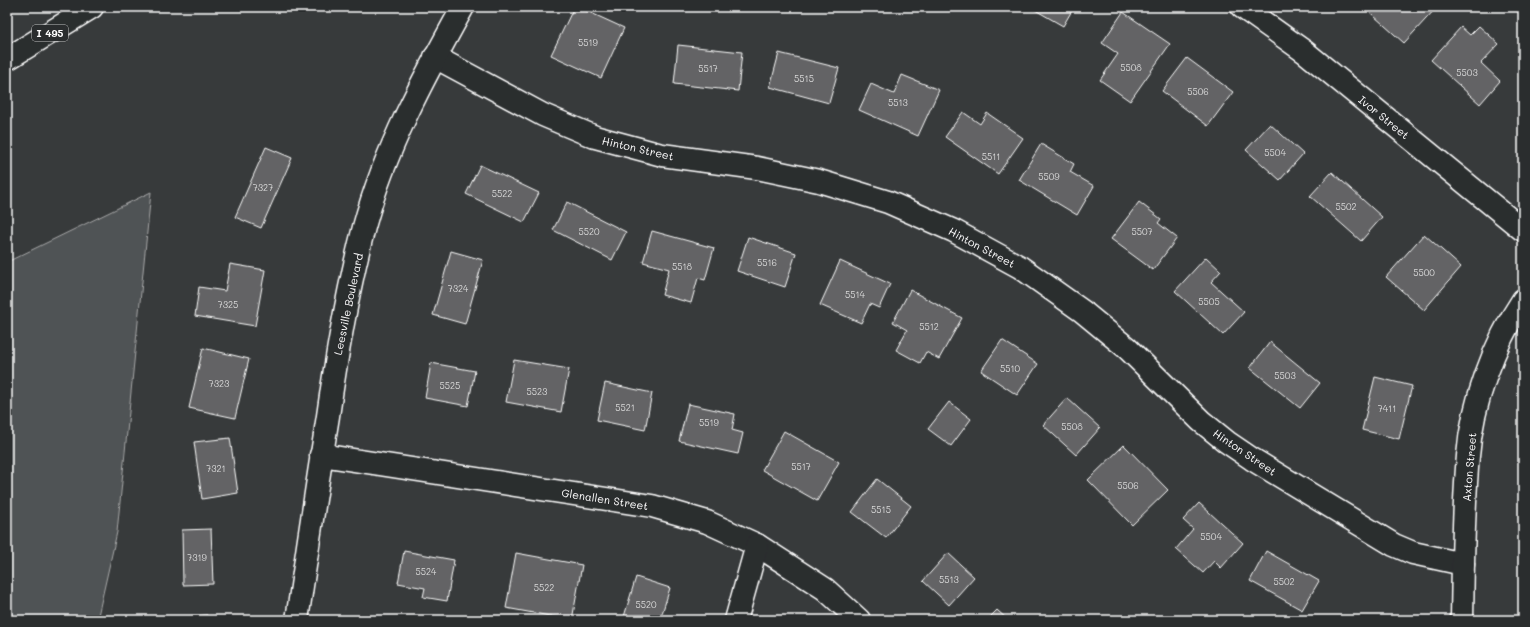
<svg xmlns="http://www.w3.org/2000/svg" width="1530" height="627" font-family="Mali,sans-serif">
<rect width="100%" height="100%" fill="#373a3b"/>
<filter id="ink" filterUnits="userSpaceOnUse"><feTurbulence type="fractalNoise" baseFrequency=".025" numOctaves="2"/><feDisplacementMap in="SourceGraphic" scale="8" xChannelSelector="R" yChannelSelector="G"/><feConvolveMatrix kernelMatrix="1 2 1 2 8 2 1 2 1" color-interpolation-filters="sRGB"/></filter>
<g filter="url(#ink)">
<!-- green -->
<path fill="#505354" stroke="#a8a9aa" d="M151,192L117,532L97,620H7V262Z"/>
<!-- building -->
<g fill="#636465" stroke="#fff">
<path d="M574,7H578L624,28L601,78L551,55Z"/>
<path d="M1030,7H1074L1063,26Z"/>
<path d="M1364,7H1437L1404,43Z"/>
<path d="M1123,12L1170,44L1130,101L1100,80L1118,54L1102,43Z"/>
<path d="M1479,26L1499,44L1481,63L1500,81L1480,104L1431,60L1461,27L1470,35Z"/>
<path d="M678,45L742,52L738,91L674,84Z"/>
<path d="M779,53L839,68L829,103L770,87Z"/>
<path d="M1187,58L1233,92L1208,126L1162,91Z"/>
<path d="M902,75L939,90L918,136L859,110L871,84L894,94Z"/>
<path d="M963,112L980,124L987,113L1023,138L998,174L945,137Z"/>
<path d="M1270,124L1303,154L1280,180L1246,150Z"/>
<path d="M1041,144L1074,164L1070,172L1094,186L1077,215L1019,180Z"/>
<path d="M266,147L292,158L261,228L235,217Z"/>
<path d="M480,165L539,193L524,222L466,194Z"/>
<path d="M1332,172L1382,217L1361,241L1310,196Z"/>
<path d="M567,202L626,232L612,260L553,230Z"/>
<path d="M1139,202L1161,219L1158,223L1177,238L1153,270L1111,239Z"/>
<path d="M652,231L714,248L705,280L698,278L691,303L662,295L669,269L643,262Z"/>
<path d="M1424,234L1461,267L1424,310L1386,277Z"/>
<path d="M748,237L796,253L785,287L737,271Z"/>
<path d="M451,251L483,260L465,324L433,315Z"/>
<path d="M1206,257L1221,271L1211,282L1244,312L1223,335L1175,291Z"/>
<path d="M840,261L890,284L879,308L870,304L861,323L820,305Z"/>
<path d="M230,264L265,270L255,326L195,316L199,287L225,291Z"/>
<path d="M910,290L962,318L939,359L926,352L920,363L896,350L907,330L893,322Z"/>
<path d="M1002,340L1038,364L1017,395L981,371Z"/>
<path d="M1270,342L1320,383L1300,408L1250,368Z"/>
<path d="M203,348L249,359L235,418L189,408Z"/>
<path d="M514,360L569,369L561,412L506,402Z"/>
<path d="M431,363L475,371L468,406L425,398Z"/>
<path d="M1375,377L1412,386L1399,439L1362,430Z"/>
<path d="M605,383L652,393L645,430L597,420Z"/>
<path d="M1067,398L1100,428L1076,455L1043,425Z"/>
<path d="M949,402L971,419L951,446L928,429Z"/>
<path d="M688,404L735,414L732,430L743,433L738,454L679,441Z"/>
<path d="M784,431L839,462L817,501L762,470Z"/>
<path d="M230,438L238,493L202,499L194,442Z"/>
<path d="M1124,445L1168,490L1132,525L1088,480Z"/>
<path d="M877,479L911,506L886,538L852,512Z"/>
<path d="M1199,503L1243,543L1221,568L1214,561L1203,573L1176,549L1193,529L1183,520Z"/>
<path d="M211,529L213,584L183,585L182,530Z"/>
<path d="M404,551L454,560L447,601L423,597L425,588L398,583Z"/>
<path d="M1266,551L1319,581L1302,610L1250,581Z"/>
<path d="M516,553L582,565L572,620L506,608Z"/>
<path d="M948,553L974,577L949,605L923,581Z"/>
<path d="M636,577L670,588L660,620H623Z"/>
<path d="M997,610L1008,620H987Z"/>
<path d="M207,615L208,620H170V618Z"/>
</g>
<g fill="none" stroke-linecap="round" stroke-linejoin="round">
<!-- minor casing -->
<g stroke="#fff" stroke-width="25">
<g id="minor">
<path d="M1242,7L1305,52L1523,230"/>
<path d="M435,57L543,115L595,137L662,155L757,168L819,181L888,202L954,231L1020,267L1082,311L1127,348L1201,421L1227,442L1252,459L1394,545L1413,553L1463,564"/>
<path d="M321,455L652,506L707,522L757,545L825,589L859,620"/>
<path d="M297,620C307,552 317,484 328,416C337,352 348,289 364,227C385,149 424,77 463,7"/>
<path d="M736,620L757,545"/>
<path d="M1462,620C1463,566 1463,510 1468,456C1472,404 1494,343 1523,300"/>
</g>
</g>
<!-- highway casing -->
<g stroke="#fff" stroke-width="25">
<path id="highway" d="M7,59L92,7"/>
</g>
<!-- minor -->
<use href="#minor" stroke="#2a2d2e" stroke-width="22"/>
<!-- highway -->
<use href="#highway" stroke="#2a2d2e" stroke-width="22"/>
</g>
</g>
<g text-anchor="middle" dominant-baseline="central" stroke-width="3" stroke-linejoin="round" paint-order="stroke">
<!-- number labels -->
<g font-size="9" fill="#d8d8d8">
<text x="588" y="42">5519</text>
<text x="1131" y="67">5508</text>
<text x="708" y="68">5517</text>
<text x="1467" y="72">5503</text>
<text x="804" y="78">5515</text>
<text x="1198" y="91">5506</text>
<text x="898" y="102">5513</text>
<text x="1275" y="152">5504</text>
<text x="991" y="156">5511</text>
<text x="1049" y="176">5509</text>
<text x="263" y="187">7327</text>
<text x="502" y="193">5522</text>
<text x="1346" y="206">5502</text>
<text x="589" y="231">5520</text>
<text x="1142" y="231">5507</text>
<text x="767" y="262">5516</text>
<text x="682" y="266">5518</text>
<text x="1424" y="272">5500</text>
<text x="458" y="288">7324</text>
<text x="855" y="294">5514</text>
<text x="1209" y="301">5505</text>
<text x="228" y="304">7325</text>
<text x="929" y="326">5512</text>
<text x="1010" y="368">5510</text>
<text x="1285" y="375">5503</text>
<text x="219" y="383">7323</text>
<text x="450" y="385">5525</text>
<text x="537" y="391">5523</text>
<text x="625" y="407">5521</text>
<text x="1387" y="408">7411</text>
<text x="709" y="422">5519</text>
<text x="1072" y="426">5508</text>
<text x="801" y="466">5517</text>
<text x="216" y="468">7321</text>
<text x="1128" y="485">5506</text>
<text x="881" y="509">5515</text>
<text x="1211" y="536">5504</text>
<text x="197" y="557">7319</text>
<text x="426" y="571">5524</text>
<text x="949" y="579">5513</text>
<text x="1284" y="581">5502</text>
<text x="544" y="587">5522</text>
<text x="646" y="604">5520</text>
</g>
<!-- shield labels -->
<rect fill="#2a2d2e" stroke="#bfc0c0" stroke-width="1" x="32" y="25" width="36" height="16" rx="3"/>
<g font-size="10" font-weight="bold" fill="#fff">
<text x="50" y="33">I 495</text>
</g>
<!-- street labels -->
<g font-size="11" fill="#fff" stroke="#2a2d2e">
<text transform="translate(1384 117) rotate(39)">Ivor Street</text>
<text transform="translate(638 148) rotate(13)">Hinton Street</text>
<text transform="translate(982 247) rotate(28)">Hinton Street</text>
<text transform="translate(348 304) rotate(-78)">Leesville Boulevard</text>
<text transform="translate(1245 452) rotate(34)">Hinton Street</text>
<text transform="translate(1469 467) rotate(-85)">Axton Street</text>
<text transform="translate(605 499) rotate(9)">Glenallen Street</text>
</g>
</g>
<!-- margin -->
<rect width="1530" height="627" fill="none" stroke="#2a2d2e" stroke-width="24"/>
<rect x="12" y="12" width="1506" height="603" fill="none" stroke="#fff" stroke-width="1.5" filter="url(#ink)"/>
</svg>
